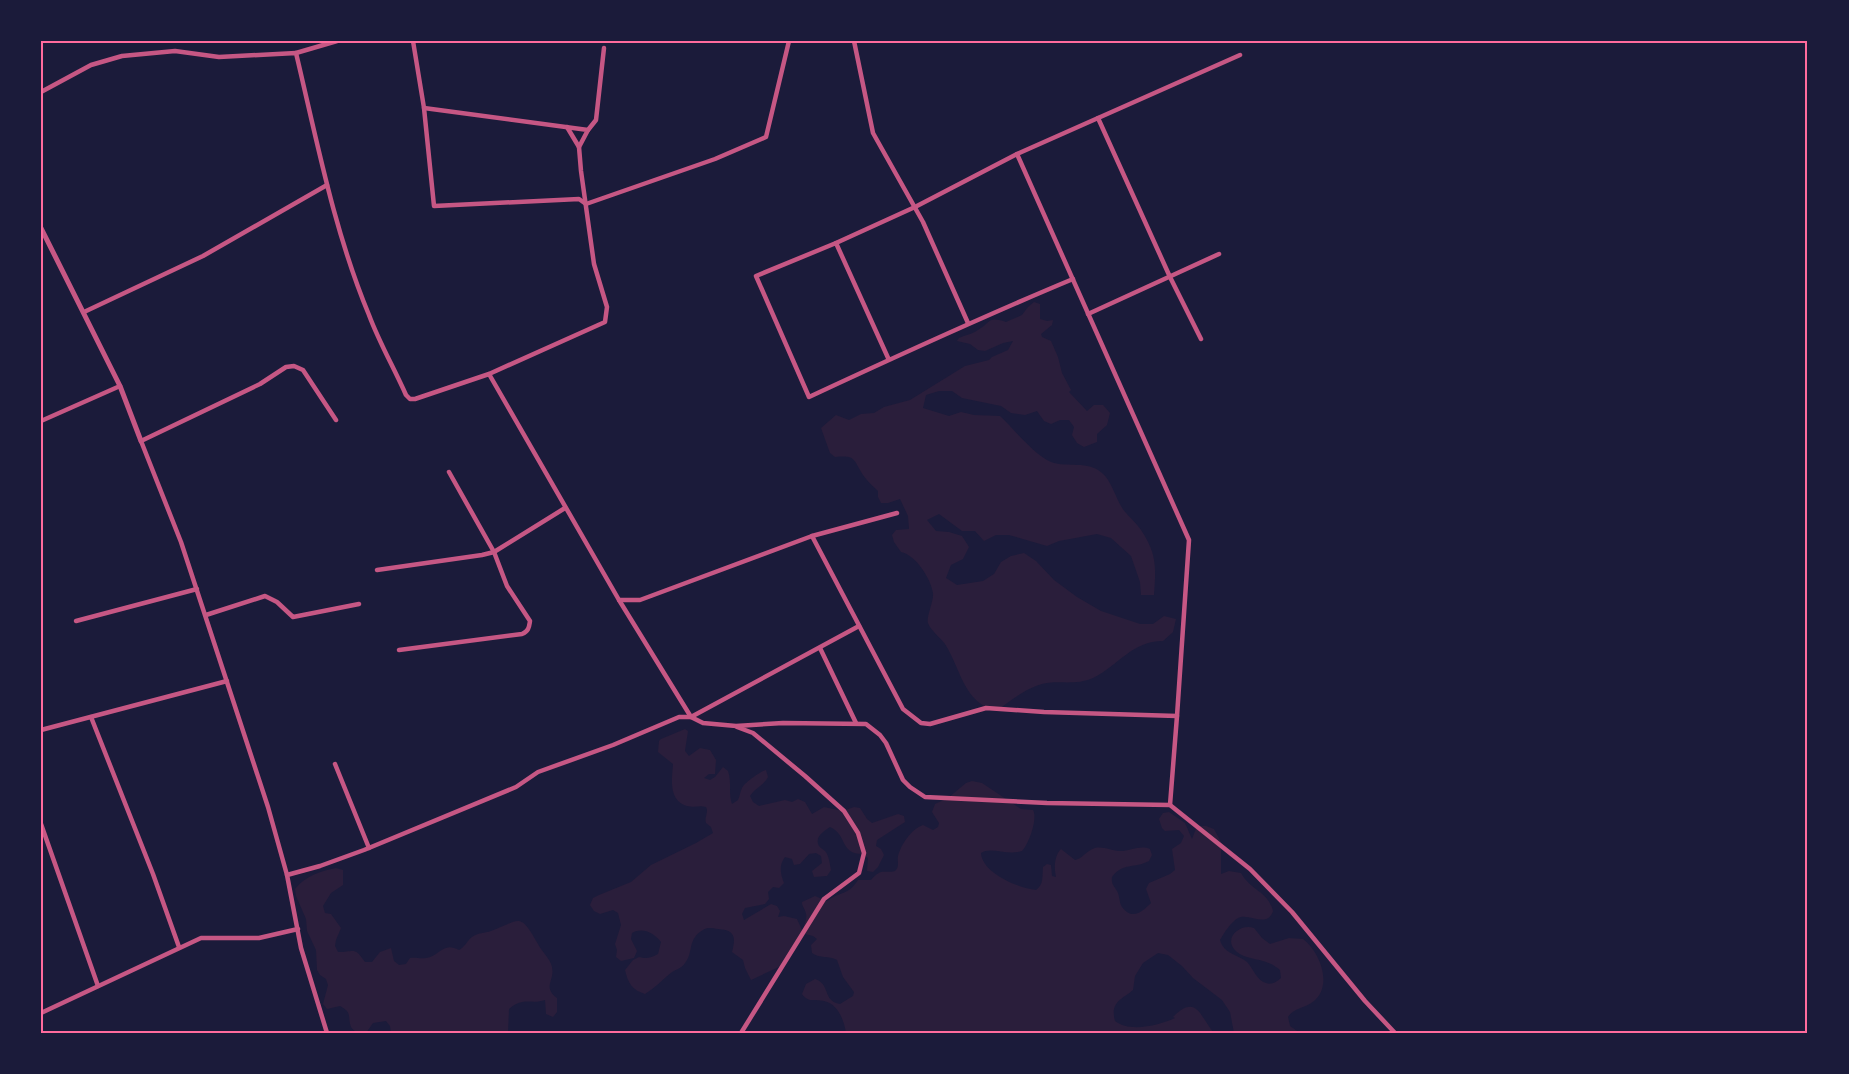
<svg xmlns="http://www.w3.org/2000/svg" width="1849" height="1074" font-family="'Open Sans',sans-serif">
<rect width="100%" height="100%" fill="#1b1b3a"/>
<!-- green -->
<g fill="#2a1e3b">
<path d="M1034,302L1040,304V319L1047,321L1053,320L1052,325L1041,334L1042,337L1051,341L1058,357L1062,373L1071,390L1069,392L1087,411L1094,405H1103L1110,413L1107,425L1097,434V442L1084,447L1077,443L1072,435L1074,427L1069,420H1060L1051,424L1044,421L1037,411L1025,415L1011,413L1001,406L962,398L952,391H939L926,395L923,408L949,416L961,412L974,415L1000,416C1014,429 1033,454 1051,462C1068,468 1088,460 1102,473C1111,480 1115,496 1121,506C1126,515 1135,521 1141,530C1157,554 1156,567 1154,595H1141L1140,582L1131,556L1111,538L1097,534L1059,541L1047,546L1009,535H996L984,541L975,531H962L939,514L927,520L936,531L949,532L962,536L969,547L963,559L951,565L946,578L957,585L983,581L994,574L1001,562L1011,556L1024,553L1036,561L1054,580L1077,597L1101,611L1140,624H1153L1164,616L1176,619L1173,632L1163,641C1132,641 1119,665 1093,678C1078,685 1063,681 1047,683C1028,686 1012,700 996,711C963,702 961,669 945,644C940,637 931,631 928,623C926,617 934,601 933,593C931,579 916,555 901,552L894,542L892,535L896,530L909,529L908,516L900,499L888,503H881L878,497V491C873,486 867,481 863,475C853,459 856,455 835,457L830,453L821,428L836,415L849,420L861,414L874,413L884,407L910,400L965,366L989,360L992,357L1008,350L1013,341L1003,343L985,351L978,350L970,344L957,341L959,338C965,335 973,334 978,330C992,322 987,316 1006,322L1022,315L1028,307Z"/>
<path d="M685,729L688,731L685,751L689,756L700,748L710,750L716,760L715,774H709L704,778L710,780L715,777L723,767L728,771C732,782 728,793 732,804L738,800C740,796 740,792 742,788C744,783 761,771 766,770L768,777C764,785 755,788 750,796L753,802L759,806L785,800L792,802L798,799L805,802L812,814L824,807L843,811L854,807L860,808L867,819L872,823L898,814L904,816L905,822L877,840L876,846L881,849L884,855L878,867L873,872L867,871L868,858L863,854C839,854 848,835 830,827C824,831 814,837 819,846C820,848 823,849 825,851C829,855 830,865 831,870L827,876L814,877L812,871L822,863L821,856L816,853L809,854L800,864L794,865L792,859L785,857C779,865 780,873 784,883L779,888L773,887L768,892L769,899L765,904L745,908L742,914L744,920L771,904L777,906L780,911L778,917L784,916L797,919L802,930L800,937L781,966L751,980L745,968L743,960L732,952C736,937 735,930 718,929C712,928 707,927 703,930C687,939 694,952 685,963C682,968 677,969 672,972C663,979 655,988 645,994C632,990 628,983 625,970L633,960L639,957C646,959 651,958 658,954L661,942C654,933 643,927 632,933L631,939L637,951L634,958L621,961L616,957L617,950L615,944L621,925L618,913L613,910L600,914L594,911L590,905L593,898L599,895L631,882L651,865L696,843L713,833L711,827L706,823C704,817 709,812 706,807C700,805 694,808 687,806C668,800 672,779 673,764L658,752L659,741L661,739Z"/>
<path d="M972,781L982,783L1021,809L1033,810C1038,818 1029,844 1022,851C1007,856 991,846 981,853C982,873 1018,888 1036,890C1044,884 1042,877 1043,867L1047,864L1051,865L1052,876L1056,877C1054,868 1054,856 1061,849L1075,860C1082,859 1086,851 1095,848C1104,846 1114,852 1123,851C1131,850 1141,845 1150,849L1152,855L1149,861C1134,869 1123,862 1112,877C1111,884 1114,886 1117,891C1120,896 1119,903 1122,907C1132,920 1141,913 1151,903L1146,889L1149,883L1170,874L1175,870L1172,849L1181,843L1184,836L1179,830L1165,831L1162,828L1159,819L1163,813L1169,812L1185,823L1192,839L1197,826H1206L1214,829L1221,842V874L1229,871L1241,873C1251,891 1268,891 1273,911C1267,929 1249,912 1238,918C1231,922 1224,933 1220,940C1224,954 1237,954 1247,962C1253,968 1257,981 1266,983C1272,985 1276,982 1281,978L1280,970C1275,966 1270,963 1263,961C1254,958 1241,958 1234,949C1224,936 1242,923 1254,928L1262,938L1270,944L1289,938L1303,939C1320,952 1333,985 1314,1001C1306,1008 1293,1008 1288,1017L1290,1026L1300,1033H1234L1230,1012L1222,1000L1193,978L1182,966L1168,955L1158,953L1143,963L1135,976L1133,990C1121,1000 1110,1002 1115,1021C1130,1033 1160,1025 1175,1018L1173,1017C1197,993 1200,1017 1214,1033H846C844,1020 838,1004 824,1001C815,999 808,1003 802,994L806,984L815,979C831,984 822,1001 840,1004L853,996L854,992L843,977L837,960C829,955 820,959 812,953L811,945L817,939L813,936L805,934C801,925 808,921 806,914C805,908 802,907 802,902L815,896L827,901C840,891 848,896 858,880H871C882,867 883,874 895,871C900,866 897,862 898,856C901,845 911,829 923,825L933,830L938,827L939,823L932,812L935,804L948,798L966,783Z"/>
<path d="M336,868L343,870V885L331,893L323,906L325,913L331,914L341,928L336,940L335,946L338,952C355,952 354,946 365,962H372L380,952L391,948L394,961L399,965L406,964L410,958C416,957 420,959 426,958C440,956 443,941 459,950C465,947 467,941 472,937C477,933 485,933 491,931C520,921 519,910 538,944C542,952 550,958 552,967C555,981 542,987 557,998V1012L553,1017L546,1014L545,1000C531,1005 524,996 509,1009L508,1033H391L390,1026L386,1021L373,1023L366,1033H357C355,1031 352,1029 351,1027C347,1016 353,1013 340,1006L327,1009L323,1004L328,985L326,979L320,975L317,970L316,950L307,931L306,919L296,896L295,889C305,876 321,871 336,868Z"/>
</g>
<g fill="none" stroke-linecap="round" stroke-linejoin="round">
<!-- minor -->
<g stroke="#c65784" stroke-width="4.5">
<path d="M413,41L424,108L588,130L579,147L581,171L594,264L607,307L605,322L489,374"/>
<path d="M854,41L873,133L923,222L968,323"/>
<path d="M296,53L337,41"/>
<path d="M41,92L91,65L122,56L175,51L219,57L296,53C317,141 334,231 369,315C379,342 394,368 406,395L410,399H415L489,374L619,600L691,717L703,723L736,726L783,723L866,724L880,735L886,743L903,780L910,787L925,797L1047,803L1170,805L1250,869L1292,912L1365,1001L1395,1033"/>
<path d="M424,108L434,206L579,199L586,204L715,159L766,137L789,41"/>
<path d="M1098,118L1170,277L1201,339"/>
<path d="M567,127L579,147"/>
<path d="M588,130L596,120L604,48"/>
<path d="M836,243L915,207L1017,154L1240,55"/>
<path d="M84,312L203,256L327,185"/>
<path d="M1088,314L1219,254"/>
<path d="M889,360L836,243L756,276L809,397C897,356 984,316 1073,279"/>
<path d="M41,421L120,386"/>
<path d="M812,536L903,709L921,723L930,724L986,708L1044,712L1177,716L1189,540L1017,154"/>
<path d="M377,570L482,555L494,552L565,508"/>
<path d="M619,600H640L812,536L897,513"/>
<path d="M206,615L265,596L277,602L293,617L359,604"/>
<path d="M76,621L197,589"/>
<path d="M820,648L856,723"/>
<path d="M399,650L522,634C529,631 529,627 530,621L507,586L494,552L449,472"/>
<path d="M91,717L153,874L179,947"/>
<path d="M737,727L753,733L805,776L844,811L858,833L864,853L859,873L824,899L741,1033"/>
<path d="M41,730L227,681"/>
<path d="M335,764L369,848"/>
<path d="M1170,805L1177,716"/>
<path d="M41,824L98,986"/>
<path d="M287,875L320,866L364,850L516,787L538,772L613,745L679,717H691L859,626"/>
<path d="M41,1013L201,938H259L298,929"/>
<path d="M327,1033L301,948L287,875L268,807L181,542L141,441L260,384L286,367L294,366L303,370L336,420"/>
</g>
<!-- tertiary -->
<path stroke="#c65784" stroke-width="5" d="M41,228L120,386L141,441"/>
</g>
<!-- border -->
<rect width="1849" height="1074" fill="none" stroke="#1b1b3a" stroke-width="85"/>
<rect x="42" y="42" width="1764" height="990" fill="none" stroke="#ff6b9d" stroke-width="2"/>
</svg>
